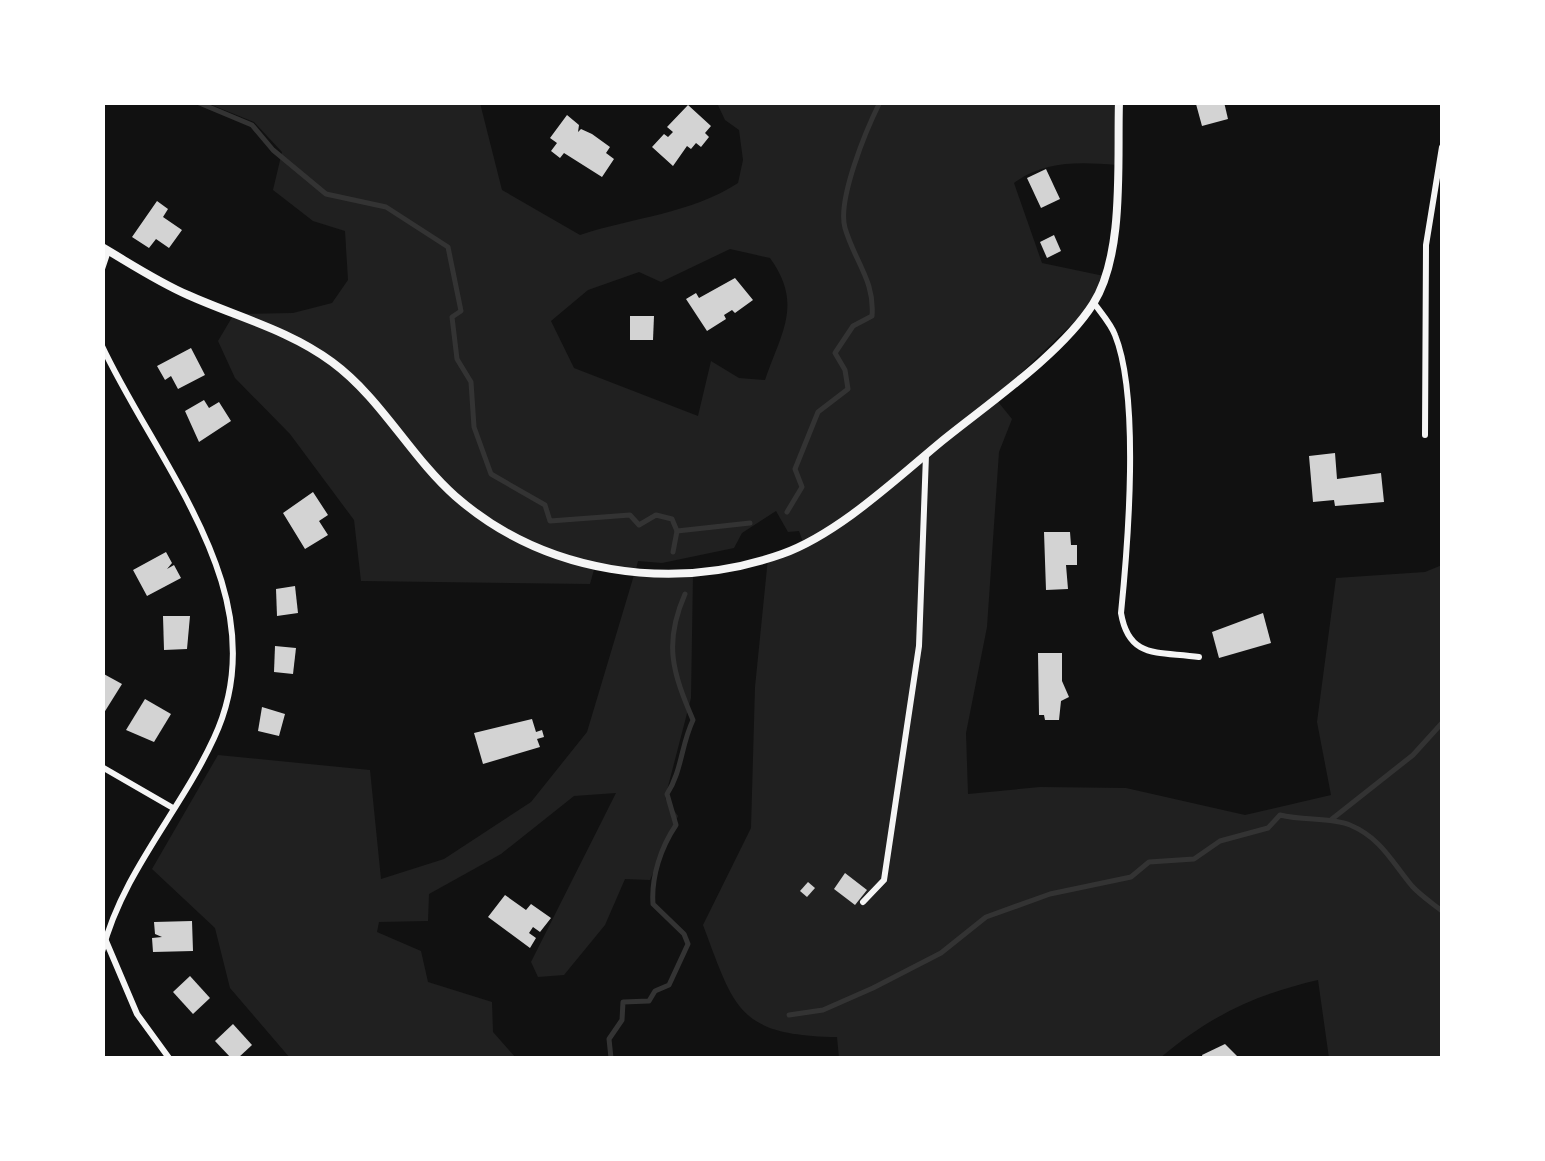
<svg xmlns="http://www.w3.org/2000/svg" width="1545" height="1161" font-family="'PT Sans',sans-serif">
<rect width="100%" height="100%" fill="#111"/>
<!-- green -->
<path fill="#202020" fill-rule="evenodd" d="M207,103H480L502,190L580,235C634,217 690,214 738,183L743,160L739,130L725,120L717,103H1119L1117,165C1080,162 1045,160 1014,183L1042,263L1104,276L1094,303L995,398L1012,419L999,452L987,627L966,733L968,794L1040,787L1126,788L1245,815L1331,795L1317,722L1336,578L1425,572L1442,565V1058H1329L1318,980C1254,995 1210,1016 1160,1058H839L837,1037C738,1035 735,1010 703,925L751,828L755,687L768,558L803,542L799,531L788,532L776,511L742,533L734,548L662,563L638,561L635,573L693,574L691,698L665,798L678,816L650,880L625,879L605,925L564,975L538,977L531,962L616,793L574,796L501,854L429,894L428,921L379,922L377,932L421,951L428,982L492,1002L493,1032L516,1058H290L230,988L215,928L152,869L218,755L370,770L381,879L444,859L531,802L587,732L634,575L595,566L590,584L361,581L354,520L290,434L235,378L218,341L234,314L293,313L332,303L348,280L345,231L313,221L273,190L282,152L254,122ZM730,249L770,258C803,304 782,331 765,380L739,378L711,361L698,416L574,368L551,321L588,290L639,272L661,282Z"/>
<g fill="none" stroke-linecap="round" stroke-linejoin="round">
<!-- stream -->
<g stroke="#333" stroke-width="5">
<path d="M197,102L252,125L273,150L326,194L386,207L448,247L461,311L452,317L457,359L471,382L474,427L491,474L545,505L550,521L630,515L639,525L656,515L672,519L677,531L673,552"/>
<path d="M787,512L802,487L795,469L818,412L848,389L845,370L835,353L853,326L872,316C875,281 855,262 845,228C837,200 866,130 880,102"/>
<path d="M677,531L750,523"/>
<path d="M1332,819L1413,755L1442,723"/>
<path d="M789,1015L823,1010L873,988L941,953L986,917L1050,894L1131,877L1149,862L1194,859L1220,841L1268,828L1280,815C1304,821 1330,817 1350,825C1381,838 1392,862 1412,886C1420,895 1432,903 1442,911"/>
<path d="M611,1058L609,1039L622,1020L623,1002L649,1001L655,991L669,985L688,944L684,934L653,904C651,877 661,847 676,825L667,794C682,771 681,745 693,720C673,673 663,644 685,594"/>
</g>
</g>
<!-- building -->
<g fill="#d3d3d3">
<path d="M1200,102H1224L1228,119L1202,126L1196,104Z"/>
<path d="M688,105L711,126L705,133L709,137L701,147L696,143L691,149L687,146L673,166L652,147L664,134L668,137L673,132L667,127Z"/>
<path d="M567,115L579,125L578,132L581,129L592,134L610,147L606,153L614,159L602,177L564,153L560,158L551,151L557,143L550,138Z"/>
<path d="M1046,169L1060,199L1041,208L1027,178Z"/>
<path d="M157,201L168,209L163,217L182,230L169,248L156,239L149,248L132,237Z"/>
<path d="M1054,235L1061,251L1047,258L1040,242Z"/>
<path d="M735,278L753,300L735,313L732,310L724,315L726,319L707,331L686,299L696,293L699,298Z"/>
<path d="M630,316H654L653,340H630Z"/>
<path d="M191,348L205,375L178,389L171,376L165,380L157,366Z"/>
<path d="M204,400L209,408L219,402L231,421L199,442L185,411Z"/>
<path d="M1335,453L1337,479L1381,473L1384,502L1335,506L1334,500L1313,502L1309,456Z"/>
<path d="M313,492L328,515L319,521L328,535L305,549L283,513Z"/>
<path d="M1044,532H1070L1071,545H1077V565H1066L1068,589L1046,590Z"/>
<path d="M166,552L172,563L167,569L174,565L181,578L147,596L133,570Z"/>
<path d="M295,586L298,613L277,616L276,589Z"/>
<path d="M1263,613L1271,643L1219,658L1212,632Z"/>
<path d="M163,616H190L187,649L164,650Z"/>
<path d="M275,646L296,648L293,674L274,672Z"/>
<path d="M1038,653H1062V681L1069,697L1061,701L1059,720H1045L1044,715H1039Z"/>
<path d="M102,673L122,684L102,716Z"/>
<path d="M145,699L171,714L154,742L126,730Z"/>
<path d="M262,707L285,714L279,736L258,731Z"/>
<path d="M532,719L536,732L542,730L544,737L537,739L540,747L483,764L474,733Z"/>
<path d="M845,873L867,890L855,905L834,889Z"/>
<path d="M808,882L815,888L807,897L800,891Z"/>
<path d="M505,895L526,910L531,904L551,918L540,932L533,927L529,933L536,938L530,948L488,917Z"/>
<path d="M192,921L193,951L153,952L152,938L162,937L155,934L154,922Z"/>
<path d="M190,976L210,998L193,1014L173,992Z"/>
<path d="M233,1024L252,1045L238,1058H231L215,1041Z"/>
<path d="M1225,1044L1239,1058H1203L1202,1055Z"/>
</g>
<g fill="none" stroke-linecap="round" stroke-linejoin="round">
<!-- minor -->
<g stroke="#f5f5f5" stroke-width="6">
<path d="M102,269L108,251"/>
<path d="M1094,303C1101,313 1111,324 1115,335C1140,397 1128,544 1121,613C1129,660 1159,651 1199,657"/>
<path d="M102,346C158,466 280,598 214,738C180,812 123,871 102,952"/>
<path d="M1425,435L1426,245L1442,147"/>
<path d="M102,767L173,808"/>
<path d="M863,902L884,880L919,646L926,455"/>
<path d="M106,941L137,1014L169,1058"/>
</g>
<!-- tertiary -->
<path stroke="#f5f5f5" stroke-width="8" d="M102,247C131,264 158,282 188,295C237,317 289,330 332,362C381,398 410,456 455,496C544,574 672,593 782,554C838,534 896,479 942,441C989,403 1061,354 1093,304C1125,254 1117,160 1119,102"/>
</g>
<!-- border -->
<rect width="1545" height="1161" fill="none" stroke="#ffffff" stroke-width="210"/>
</svg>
